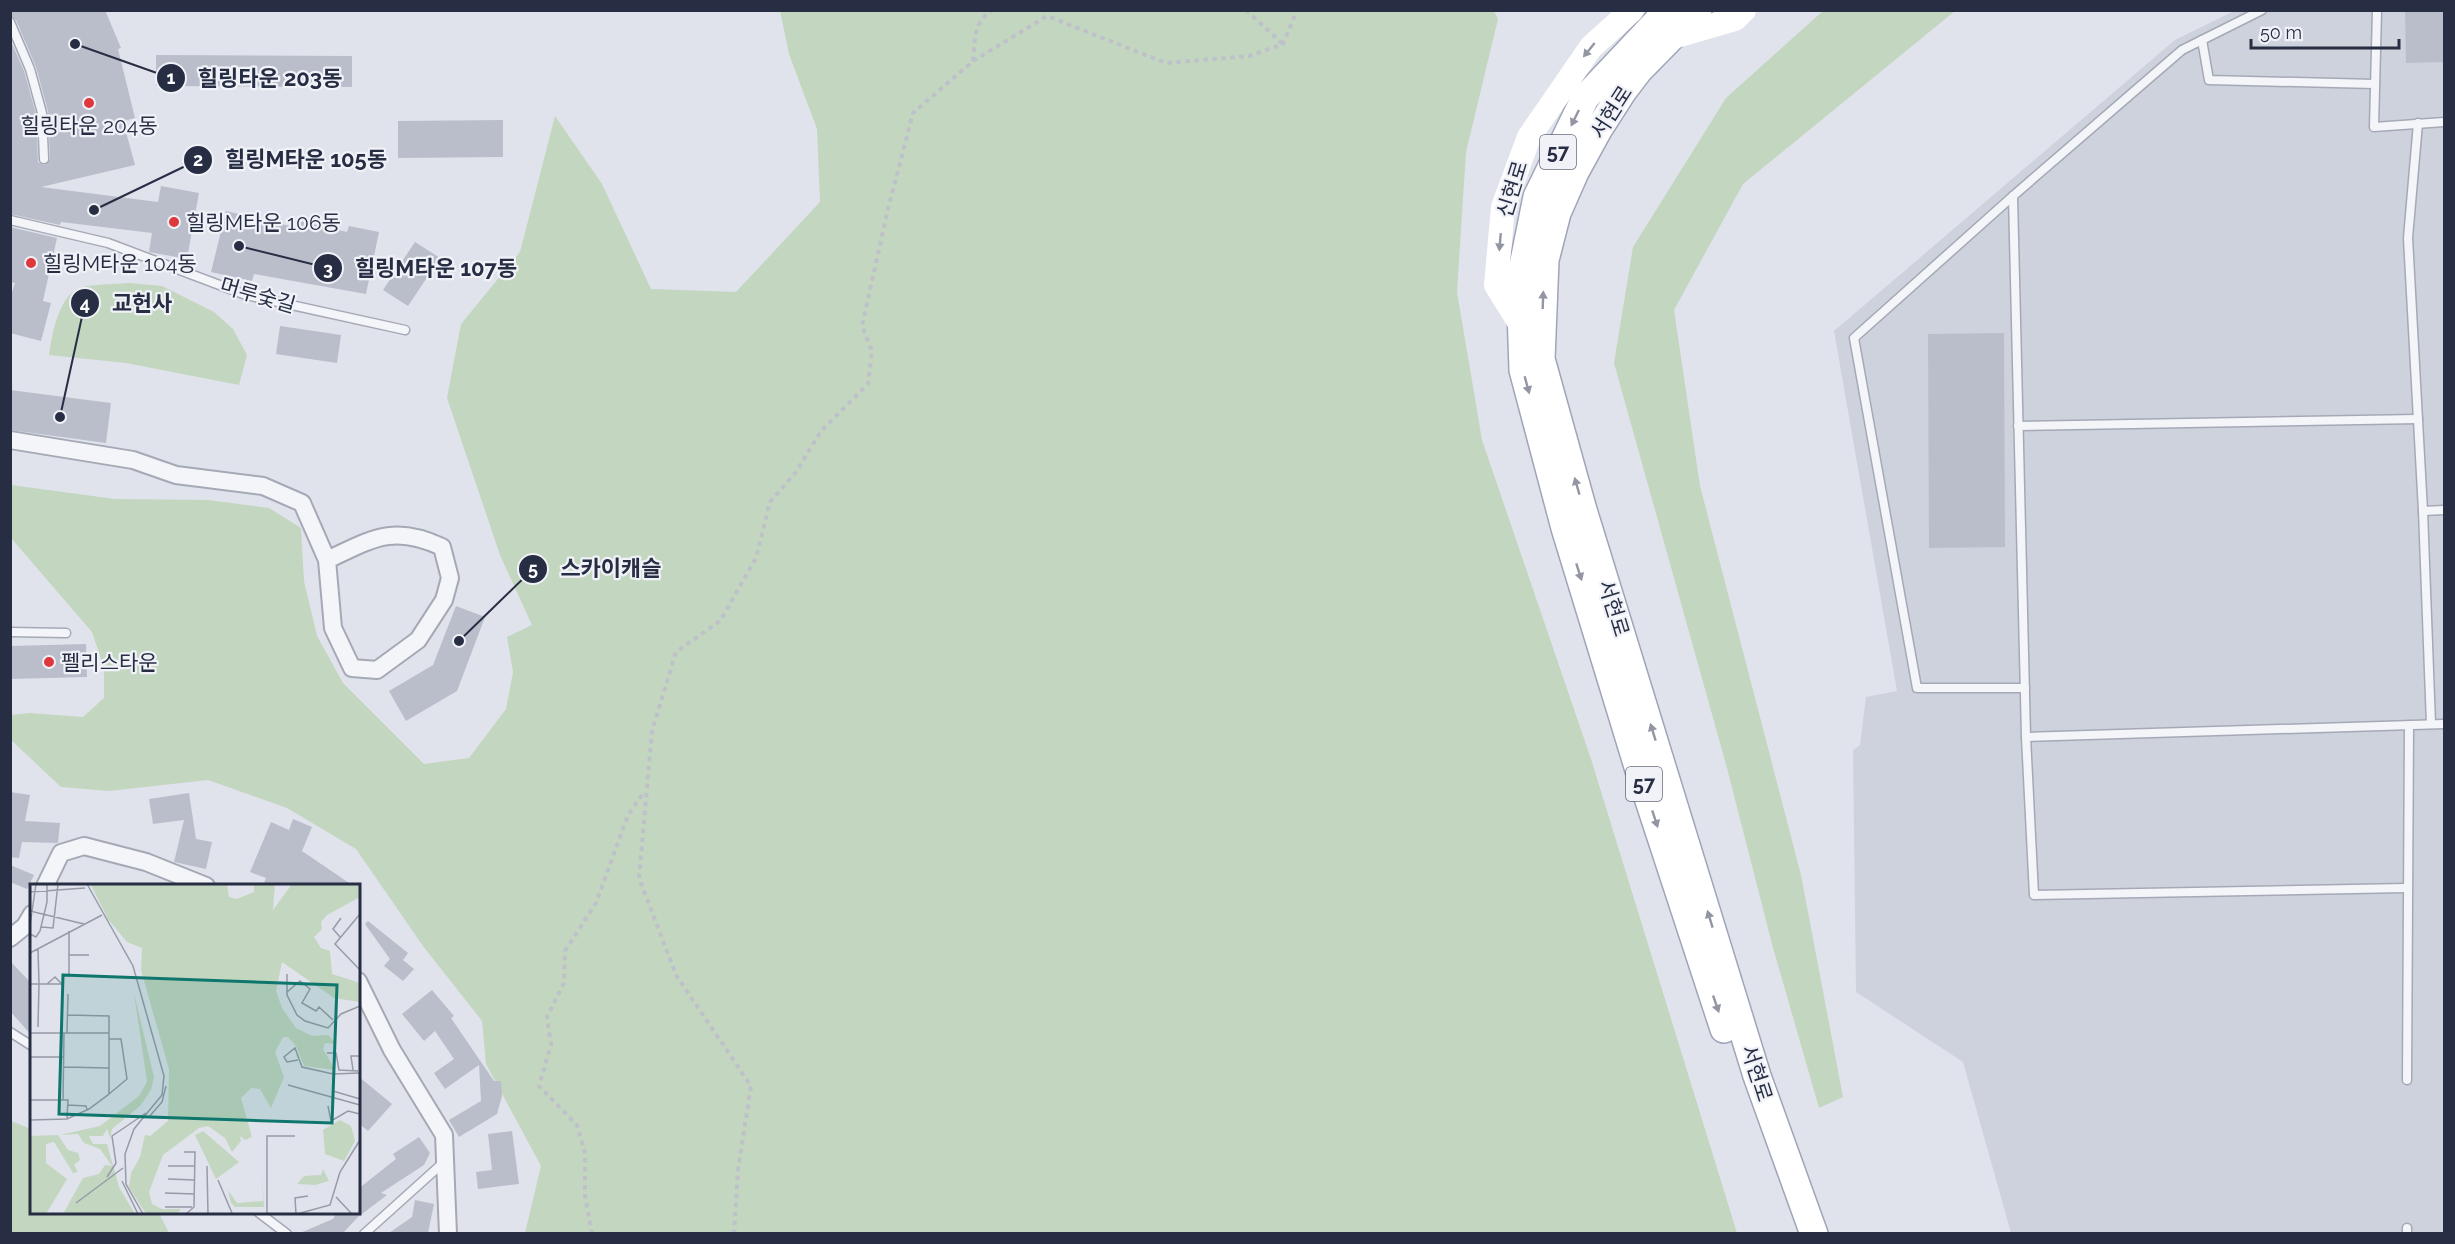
<svg xmlns="http://www.w3.org/2000/svg" width="2455" height="1244" font-family="Raleway,'Noto Sans KR',sans-serif">
<rect width="100%" height="100%" fill="#e0e3eb"/>
<!-- built -->
<path fill="#ced2dd" d="M2234,11H2444V1233H2011L1963,1062L1856,992L1853,750L1860,745L1866,697L1897,691L1834,331L2175,40Z"/>
<!-- green -->
<g fill="#c3d6c0">
<path d="M1824,10L1955,11L1743,184L1674,310L1700,486L1801,875L1843,1097L1819,1108L1772,944L1727,768L1614,363L1633,247L1726,98Z"/>
<path d="M780,11H1494L1498,19L1466,152L1457,292L1482,440L1591,759L1737,1233H525L541,1166L486,1064L482,1021L423,946L356,849L287,808L208,780L109,791L61,787L11,740L10,715L30,713L83,717L104,698V668L92,632L11,538V485L115,499L208,500L269,508L301,528L304,581L317,636L343,683L424,764L469,758L506,709L513,672L507,637L532,625L500,555L447,398L461,324L520,252L555,116L602,184L651,289L736,292L820,202L817,129L789,54Z"/>
<path d="M130,283L162,286L214,312L233,329L247,355L239,385L126,363L49,355C52,335 59,292 83,287C98,284 115,284 130,283Z"/>
<path d="M11,1121L31,1129L32,1212L159,1213L169,1233H11Z"/>
</g>
<!-- building -->
<g fill="#babecb">
<path d="M10,10H105L121,48L118,49L135,118L123,121L135,165L41,187L158,202L161,186L199,193L187,259L149,252L152,233L61,222L60,225L10,214V39L24,71L36,114L38,162L45,165L50,159L48,111L36,67L16,20L10,16Z"/>
<path d="M2405,10H2445V62L2406,63Z"/>
<path d="M156,55L352,56V87L156,86Z"/>
<path d="M503,120V157L398,158V121Z"/>
<path d="M226,211L294,227L295,220L347,232L349,226L379,232L366,294L254,274L252,281L211,272Z"/>
<path d="M10,227L57,238L43,301L51,303L41,341L10,333V298L15,283L10,282Z"/>
<path d="M415,242L440,258L408,306L383,290Z"/>
<path d="M280,326L341,335L337,363L276,354Z"/>
<path d="M2004,333L2005,547L1929,548L1928,334Z"/>
<path d="M10,390L111,403L106,443L10,430Z"/>
<path d="M456,606L485,617L457,691L406,721L389,691L433,665Z"/>
<path d="M86,644L87,677L10,679V646Z"/>
<path d="M10,792L30,795L25,821L60,823L58,843L22,842L19,858L10,857Z"/>
<path d="M189,793L196,839L212,842L206,869L174,862L184,820L153,824L149,799Z"/>
<path d="M293,819L312,827L302,851L352,885H263L266,878L250,872L271,822L289,830Z"/>
<path d="M10,865L34,875L27,889L10,882Z"/>
<path d="M368,921L408,953L403,960L414,969L403,981L384,966L390,959L365,924Z"/>
<path d="M10,961L32,984V1036L10,1011Z"/>
<path d="M432,990L454,1016L451,1018L494,1081H501L502,1096L497,1114L459,1137L449,1120L481,1101L479,1065L445,1089L434,1073L454,1059L435,1031L424,1041L402,1014Z"/>
<path d="M358,1076L392,1104L368,1131L358,1123Z"/>
<path d="M512,1131L519,1184L478,1189L476,1172L492,1170L488,1134Z"/>
<path d="M419,1137L430,1153L424,1165L381,1193L387,1195L358,1217L343,1233H300L333,1219L337,1212H358V1189L396,1159L393,1154Z"/>
<path d="M415,1200L434,1204L428,1233H389L412,1217Z"/>
</g>
<g fill="none" stroke-linecap="round" stroke-linejoin="round">
<!-- lane casing -->
<g stroke="#a5a9b6" stroke-width="11">
<g id="lane">
<path d="M2262,10L2182,50L2013,196L2026,737L2444,724"/>
<path d="M2377,10L2374,127L2444,122"/>
<path d="M10,22L30,69L42,113L44,159"/>
<path d="M2202,40L2209,80L2375,84"/>
<path d="M2418,123L2408,238L2423,511L2431,724"/>
<path d="M2013,196L1854,338L1917,688H2025"/>
<path d="M10,220L108,243L246,295L405,330"/>
<path d="M2018,426L2418,419"/>
<path d="M2423,511L2444,510"/>
<path d="M10,632L66,633"/>
<path d="M2026,737L2034,895L2406,888"/>
<path d="M10,1032L32,1046"/>
<path d="M2407,1080L2409,725"/>
<path d="M258,1212L287,1234"/>
<path d="M2407,1228V1234"/>
<path d="M364,1234L444,1162"/>
</g>
</g>
<!-- street casing -->
<g stroke="#a5a9b6" stroke-width="20">
<g id="street">
<path d="M10,440L133,460L176,475L263,486L302,503L327,560L333,628L352,668L377,670L418,640L444,600L450,578L442,547C393,524 372,539 327,560"/>
<path d="M45,886L61,853L84,846L146,862L206,886"/>
<path d="M10,938L25,926L32,914"/>
<path d="M358,981L392,1050L444,1135L448,1234"/>
</g>
</g>
<!-- primary casing -->
<g stroke="#9ea5b8" stroke-width="30">
<g id="primary">
<path d="M1668,10L1585,98L1537,197L1520,281L1523,370L1565,528L1639,770L1724,1029"/>
<path d="M1698,10L1639,70L1623,91L1598,130L1575,172L1557,213L1545,260L1541,359L1583,510L1757,1076L1814,1234"/>
</g>
</g>
<!-- path -->
<g stroke="#bec1c9" stroke-width="4" stroke-dasharray="4.5 4.5" stroke-linecap="butt">
<path d="M1246,10L1283,44"/>
<path d="M973,61C975,41 973,21 993,10"/>
<path d="M592,1234L585,1195V1153L577,1125L539,1086L551,1045L547,1017L564,983L565,951L596,903L628,815L644,792"/>
<path d="M734,1234L738,1170L751,1086L676,975L639,878L652,731L676,652L720,621L756,558L770,502L796,472L821,431L868,384L872,351L862,326L888,209L913,113L973,61L1047,16L1166,63L1249,56L1283,44L1297,10"/>
</g>
<!-- lane -->
<use href="#lane" stroke="#f3f5f8" stroke-width="8"/>
<!-- street -->
<use href="#street" stroke="#f3f5f8" stroke-width="16"/>
<!-- secondary -->
<g stroke="#fff" stroke-width="24">
<path d="M1673,37L1735,19L1744,10"/>
<path d="M1522,327L1496,285L1503,207L1529,137L1591,47L1632,10"/>
</g>
<!-- primary -->
<use href="#primary" stroke="#fff" stroke-width="27"/>
</g>
<!-- one-way arrows -->
<defs><path id="oneway-solid" d="M-6-.8H1V-3.2L6.5 0L1 3.2V.8H-6Z" transform="scale(1.5)"/></defs>
<g fill="#9396a2">
<use href="#oneway-solid" transform="translate(1589 50) rotate(129)"/>
<use href="#oneway-solid" transform="translate(1575 118) rotate(116)"/>
<use href="#oneway-solid" transform="translate(1500 242) rotate(95)"/>
<use href="#oneway-solid" transform="translate(1543 300) rotate(-88)"/>
<use href="#oneway-solid" transform="translate(1527 385) rotate(75)"/>
<use href="#oneway-solid" transform="translate(1577 486) rotate(-106)"/>
<use href="#oneway-solid" transform="translate(1579 572) rotate(72)"/>
<use href="#oneway-solid" transform="translate(1653 732) rotate(-107)"/>
<use href="#oneway-solid" transform="translate(1655 819) rotate(72)"/>
<use href="#oneway-solid" transform="translate(1710 919) rotate(-107)"/>
<use href="#oneway-solid" transform="translate(1716 1004) rotate(71)"/>
</g>
<!-- markers -->
<g fill="#de373c" stroke="#f0f2f8" stroke-width="2">
<circle cx="89" cy="103" r="6"/>
<circle cx="174" cy="222" r="6"/>
<circle cx="31" cy="263" r="6"/>
<circle cx="49" cy="662" r="6"/>
</g>
<g text-anchor="middle" dominant-baseline="central" stroke-width="4.5" stroke-linejoin="round" paint-order="stroke">
<!-- shield labels -->
<g fill="#f0f2f8" stroke="#63697a" stroke-width="1.5">
<rect x="1540" y="135" width="36" height="34" rx="4.5"/>
<rect x="1626" y="767" width="36" height="34" rx="4.5"/>
</g>
<g font-size="20" font-weight="bold" fill="#272e44">
<text x="1558" y="152">57</text>
<text x="1644" y="784">57</text>
</g>
<!-- street labels -->
<g font-size="21" fill="#272e44" stroke="#f0f2f8">
<text transform="translate(1611 112) rotate(-57)">서현로</text>
<text transform="translate(1512 189) rotate(-73)">신현로</text>
<text transform="translate(258 295) rotate(16)">머루숯길</text>
<text transform="translate(1614 608) rotate(73)">서현로</text>
<text transform="translate(1757 1073) rotate(72)">서현로</text>
</g>
<!-- poi labels -->
<g font-size="21" fill="#272e44" stroke="#f0f2f8" text-anchor="start">
<text x="89" y="125" text-anchor="middle">힐링타운 204동</text>
<text x="186" y="222">힐링M타운 106동</text>
<text x="43" y="263">힐링M타운 104동</text>
<text x="61" y="662">펠리스타운</text>
</g>
</g>
<!-- overview -->
<g transform="translate(30 884)">
<rect width="330" height="330" fill="#e0e3eb"/>
<path d="M190,0H197L199,13L207,15L224,8V0H245L243,26L262,0H330V13L297,31L291,38L292,45L284,53L291,64L300,67L302,90L330,99V118L304,114L252,78L246,107L252,124L266,144L282,152L298,151L304,157L305,160L295,159L293,165L305,186L274,182L266,162L258,153H253L245,168L254,193L241,224L230,205L221,204L211,214L222,253L215,256L210,252L211,257L202,268L195,254L178,242L169,244L133,271L119,308L122,320L132,325H151L147,330H116L99,303L101,289L110,273L115,251L120,252L138,237L139,185L111,86L112,64L97,58L78,35L61,1ZM104,109L124,193L121,206L110,222L82,245L80,254L77,245L73,252H59L63,260H77L89,303L105,330H33L53,294L69,290L75,281L82,282L70,265L54,259L48,250L30,251L70,242L109,212L117,198ZM310,236L321,242L325,257L314,277L295,270L293,246ZM173,247L209,278L186,295L165,251ZM28,251L38,266L48,269L50,276L44,281L48,288L43,289L24,258L16,260V279L37,295L16,330H0V252ZM293,285L299,297L285,301L267,300L274,292L291,291ZM232,291L234,323H205L201,319L198,306L207,319L233,317Z" fill="#c3d6c0"/>
<path fill="none" stroke="#969ba8" stroke-width="1.5" d="M57,0L103,82L134,192L132,211L104,245L95,270L96,300L113,330M0,8L55,4M0,27L54,40M330,30L305,60L330,86M0,41L6,0M11,43L23,44L28,0M0,50L6,53L10,47L17,18V0M310,53L303,45L311,34M8,65L9,100H34M0,69L72,31M39,71H59M257,90V111L267,131L275,137L298,144L311,130L330,122M39,93V47M0,100H9L8,143M17,100L25,93L32,100M257,108L270,97L280,105L272,119L286,127L289,123L303,136M37,131L79,132V149M0,149H79V210L59,225L37,235L0,236M37,149L38,110M297,169H306L309,186L328,187M0,173H34M268,176L257,178L254,173L265,164L272,183L303,190L330,189M34,183L79,184M323,186L321,172H330M258,201L330,221M303,207L330,215M79,210L97,195L91,155H79M0,216H38L37,235M33,216L34,149M38,221L56,222L57,226M298,222L301,237L318,227L330,230M119,233L132,218L136,202M154,268H165L164,323L156,330M138,282H165M177,282L178,330M77,293L86,279L82,252L116,229M138,295L165,296M188,296L202,329M92,297L108,330M135,309L165,310M306,313L322,330M46,319L93,284M135,323H162M198,330H235M237,330V252H265M266,330L265,314L278,312M267,330L300,321L310,288L330,256"/>
<path fill="#0f766e" fill-opacity="0.15" stroke="#0f766e" stroke-width="3" d="M33,91L307,101L302,239L29,230Z"/>
<rect width="330" height="330" fill="none" stroke="#272e44" stroke-width="3"/>
</g>
<!-- callouts -->
<path fill="none" stroke="#272e44" stroke-width="2" d="M75 44L171 78M94 210L198 160M239 246L328 268M60 417L85 303M459 641L533 569"/>
<g fill="#272e44" stroke="#f0f2f8" stroke-width="2">
<circle cx="75" cy="44" r="6"/>
<circle cx="94" cy="210" r="6"/>
<circle cx="239" cy="246" r="6"/>
<circle cx="60" cy="417" r="6"/>
<circle cx="459" cy="641" r="6"/>
<circle cx="171" cy="78" r="15"/>
<circle cx="198" cy="160" r="15"/>
<circle cx="328" cy="268" r="15"/>
<circle cx="85" cy="303" r="15"/>
<circle cx="533" cy="569" r="15"/>
</g>
<g font-size="18" text-anchor="middle" font-weight="bold" fill="#fff">
<text x="171" y="84">1</text>
<text x="198" y="166">2</text>
<text x="328" y="275">3</text>
<text x="85" y="310">4</text>
<text x="533" y="575">5</text>
</g>
<g font-size="22" text-anchor="middle" font-weight="bold" fill="#272e44" stroke="#f0f2f8" stroke-width="4.5" stroke-linejoin="round" paint-order="stroke">
<text x="270" y="86">힐링타운 203동</text>
<text x="306" y="167">힐링M타운 105동</text>
<text x="436" y="276">힐링M타운 107동</text>
<text x="142" y="311">교헌사</text>
<text x="611" y="576">스카이캐슬</text>
</g>
<!-- border -->
<rect width="2455" height="1244" fill="none" stroke="#272e44" stroke-width="24"/>
<!-- scale -->
<path d="M2251 39v9h148v-9" fill="none" stroke="#272e44" stroke-width="3"/>
<text x="2260" y="39" font-size="18" fill="#272e44" stroke="#f0f2f8" stroke-width="4.5" paint-order="stroke">50 m</text>
</svg>
